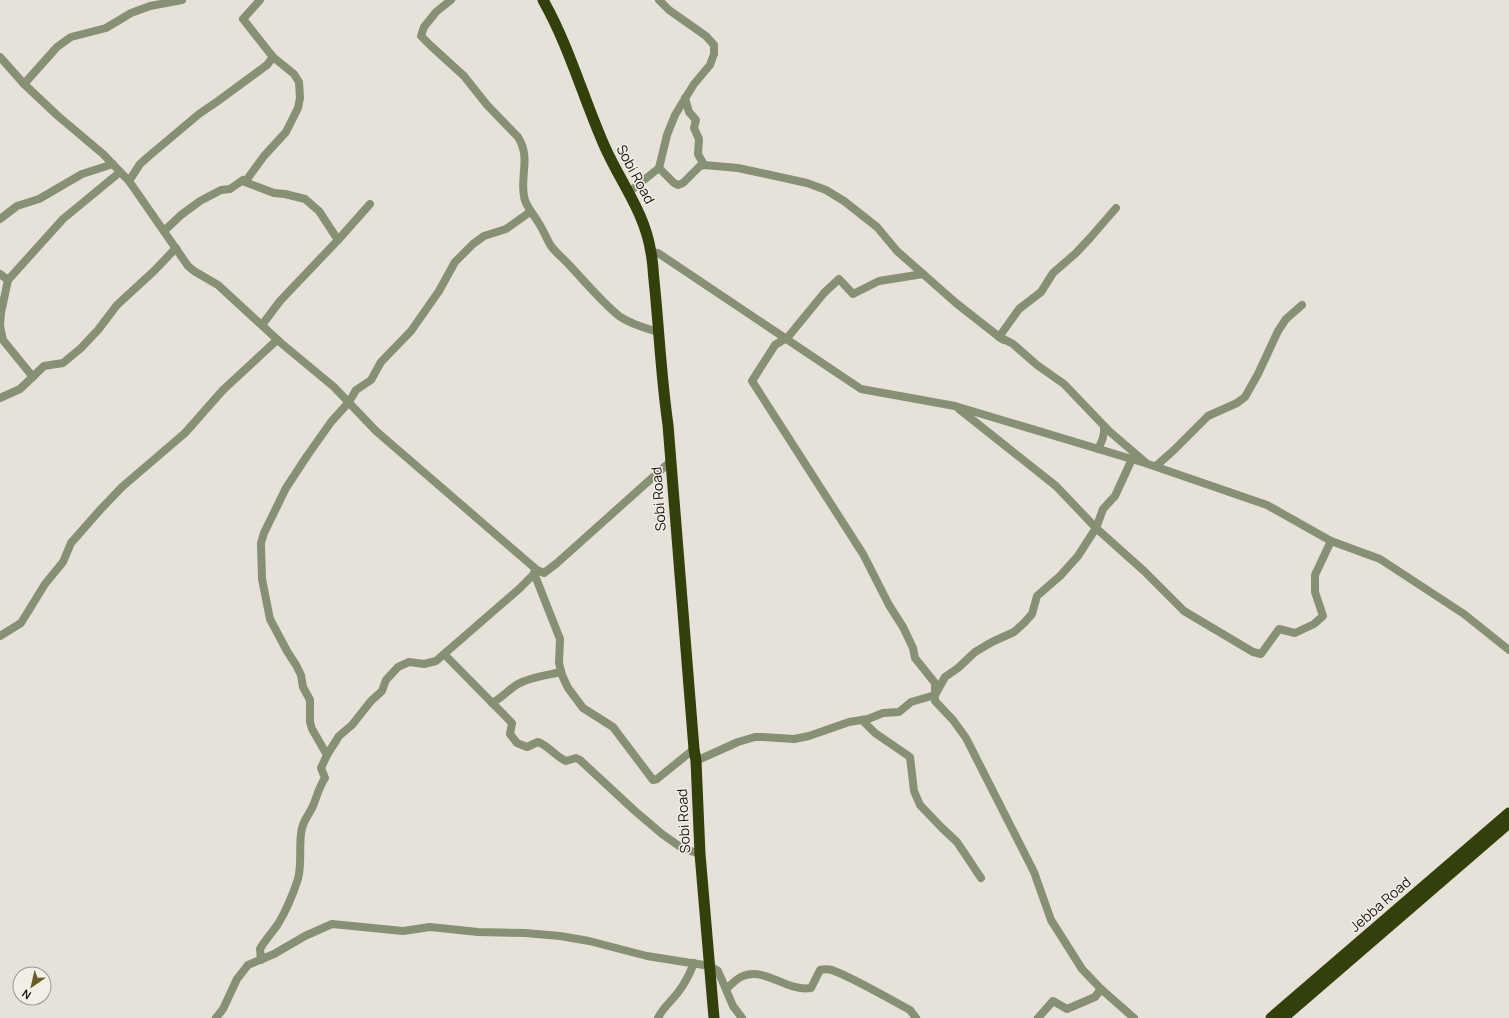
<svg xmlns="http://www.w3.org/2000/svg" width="1509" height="1018" font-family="Manrope,sans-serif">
<rect width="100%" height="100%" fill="#e6e2d9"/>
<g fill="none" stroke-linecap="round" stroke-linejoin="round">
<!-- minor -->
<g stroke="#879074" stroke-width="8">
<path d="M451,0L436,12L424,27L421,36L431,46L464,76L487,105L518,137C531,158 520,175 524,196C525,206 533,213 538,222C543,229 546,238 551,246C557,254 566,261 572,268C587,284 602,302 619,316C630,324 645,328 658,332"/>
<path d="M0,57L24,84L58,116L103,154L129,181L188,266L194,271L218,285L281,343L334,387L376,431L537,570L544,573L557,563L671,461"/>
<path d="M24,84L57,47L71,37L106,28L131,13L150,6L182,0"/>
<path d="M685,98L689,112L696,120L694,128L699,139L698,154L704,165"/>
<path d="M659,168L667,135L675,115L694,84L710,65L714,54V45L706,36L669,10L659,0"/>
<path d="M129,181L140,164L149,156L199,114L218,101L267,65L273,57L243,19L260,0"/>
<path d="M245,182L274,193L285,194L305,199L319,211L338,240"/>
<path d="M629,192L659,168L674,183L678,185L683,183L700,166L704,165L738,168L807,183L826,190L844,201L877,227L897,251L956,303L998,336L1013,344L1037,365L1064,384L1109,431L1145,462"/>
<path d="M0,219L17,206L39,199L82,174L113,164"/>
<path d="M164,231L181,215L200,201L221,190L230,189L243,180L245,182L264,156L286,132L298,108L300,98L299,82L294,74L273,57"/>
<path d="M651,252L658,253L861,389L955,406L1145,463L1267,505L1331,541L1380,559L1464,614L1509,650"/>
<path d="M0,274L8,280"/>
<path d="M923,274L879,281L853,294L839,279L824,293L788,337L775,345L752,381L863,554L889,605L903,627L913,648L915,658L935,683V701L953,720L966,738L1034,872L1051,920L1082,969L1101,989L1134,1018"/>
<path d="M262,325L280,301L338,240L370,204"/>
<path d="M1004,340L999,337L1019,309L1041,292L1053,273L1076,253L1090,238L1116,208"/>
<path d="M33,377L3,340L0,326L1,313L8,280L63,219L120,172"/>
<path d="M0,398L20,389L44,366L63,363L81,348L98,330L117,305L154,271L176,248"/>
<path d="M959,409L1056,486L1096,528L1144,571L1184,611L1253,652L1261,654L1279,629L1295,633L1314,624L1323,616L1315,592V575L1331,541"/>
<path d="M1098,449C1102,441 1105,435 1104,426"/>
<path d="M1156,466L1174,450L1208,416L1237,403L1245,397L1258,374L1278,331L1286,319L1302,305"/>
<path d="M534,573L560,639L559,663L562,675L568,688L583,708L613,727L653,780L657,779L694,749"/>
<path d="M0,636L21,623L45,584L63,562L71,543L100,510L122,487L185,433L223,390L277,340"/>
<path d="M444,654L512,723L510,734L517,743L527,747L538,742C549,746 555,756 566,761L576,758L580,760L635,811L662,834L682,848L700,854"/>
<path d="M492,703C502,698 509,689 518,684C530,677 548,675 561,672"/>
<path d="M862,720L875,733L910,757L914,791L920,805L942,828L957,842L981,878"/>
<path d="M327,755L339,736L352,725L371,701L382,691L386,680L398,667L409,662L424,664L436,661L519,589L537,571"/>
<path d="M696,761L738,742L755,737H763L794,739L809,736L849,722L868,719L883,713L899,712L911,702L935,695L945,677L958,668L975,652L992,642L1014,632L1024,623L1032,614L1037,596L1060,576L1078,556L1096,528L1103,509L1115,496L1132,459"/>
<path d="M261,960L260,949C265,940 272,933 278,924C286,911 293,894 298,879C302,864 299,849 301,834C302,821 308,817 313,806C317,796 319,787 325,778L321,768L327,755L312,729L310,722V700L303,687L301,675L296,665L287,651L270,619L262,579L261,543L264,533L286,488L307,456L331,422L349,402L356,390L371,380L381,362L411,331L439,291L455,262L473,244L484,236L506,229L530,212"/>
<path d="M726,989C731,985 737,978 743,976C766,967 787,992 811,988L820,970C824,969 828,969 832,970C858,980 885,997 910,1010L916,1018"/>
<path d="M216,1018L223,1009L237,979L248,965L274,954L305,936L332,924L403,931L430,927L478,932L525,933L560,936L589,941L647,956L710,966L718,971L733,1006L742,1018"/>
<path d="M658,1018C663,1007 672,1001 679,991C686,982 690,973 694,963"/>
<path d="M1038,1018L1053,1001L1067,1009L1095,997L1101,989"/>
</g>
<!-- trunk -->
<g stroke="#34400c" stroke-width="11">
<path d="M543,0C569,46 583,97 604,145C620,182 645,212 651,253C653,262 653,271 654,280C659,328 661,377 668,425L694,749L696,761L700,854L714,1018"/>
<path d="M1271,1018L1509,813"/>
<path d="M1283,1018L1509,823"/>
</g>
</g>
<g text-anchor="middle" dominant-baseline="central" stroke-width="3" stroke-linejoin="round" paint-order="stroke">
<!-- street labels -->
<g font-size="14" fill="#171613" stroke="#f3efe6">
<text transform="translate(636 174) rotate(62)">Sobi Road</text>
<text transform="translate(658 499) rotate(-94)">Sobi Road</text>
<text transform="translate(683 821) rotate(-93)">Sobi Road</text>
<text transform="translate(1380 904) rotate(-41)">Jebba Road</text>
</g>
</g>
<!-- north arrow -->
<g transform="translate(32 986) rotate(214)"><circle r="19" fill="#f3efe6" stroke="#9b9892"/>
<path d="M0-3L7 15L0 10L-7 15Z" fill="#685c29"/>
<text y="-6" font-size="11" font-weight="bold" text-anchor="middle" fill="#171613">N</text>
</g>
</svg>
